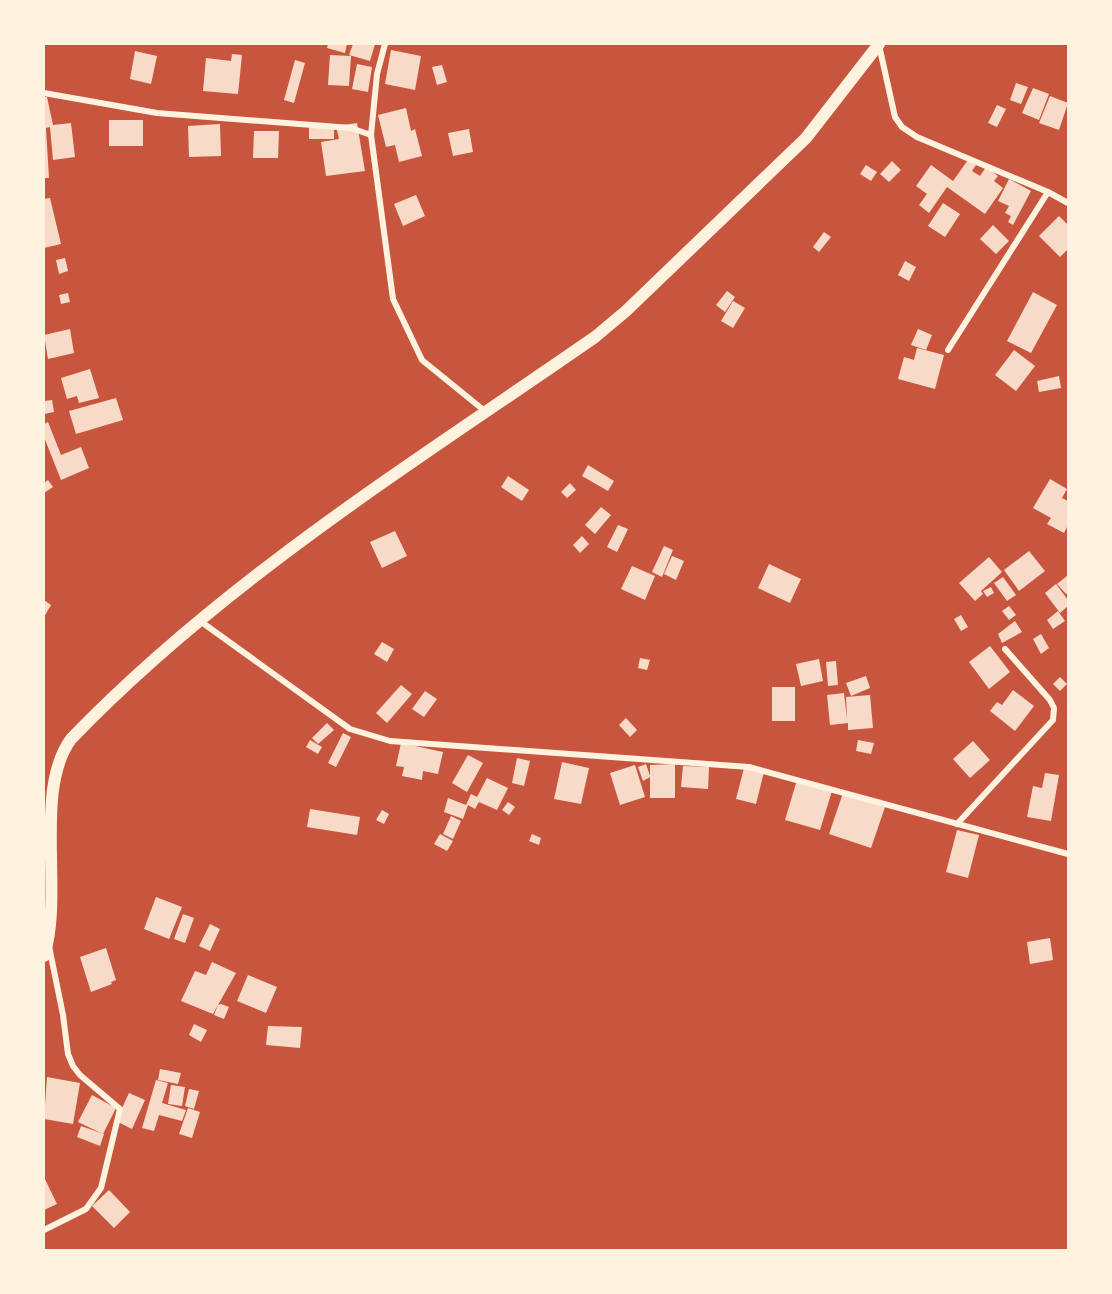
<svg xmlns="http://www.w3.org/2000/svg" width="1112" height="1294" font-family="'IBM Plex Serif',serif">
<rect width="100%" height="100%" fill="#c8553d"/>
<!-- building -->
<g fill="#f7dbc8">
<path d="M328,44H347L345,53L327,48Z"/>
<path d="M353,44H375L370,61L349,55Z"/>
<path d="M391,50L421,56L415,90L385,84Z"/>
<path d="M135,51L157,56L151,84L130,79Z"/>
<path d="M232,54L242,55L238,94L203,91L206,58L231,61Z"/>
<path d="M330,55L351,56L349,86L328,85Z"/>
<path d="M295,60L305,63L294,103L284,100Z"/>
<path d="M357,64L372,67L368,92L352,89Z"/>
<path d="M442,65L447,82L437,85L432,67Z"/>
<path d="M1016,83L1028,87L1021,104L1010,100Z"/>
<path d="M1033,88L1049,94L1039,120L1022,113Z"/>
<path d="M1050,96L1068,103L1059,130L1039,123Z"/>
<path d="M44,97H47L53,125L71,123L75,157L53,160L50,127L46,128L49,178H44Z"/>
<path d="M997,105L1006,109L997,127L988,123Z"/>
<path d="M406,108L411,131L415,129L422,156L399,162L395,145L386,147L378,115Z"/>
<rect x="109" y="120" width="34" height="26"/>
<path d="M357,123L365,171L326,176L321,142L339,139L336,126Z"/>
<path d="M220,124L221,156L189,157L188,126Z"/>
<rect x="309" y="124" width="25" height="15"/>
<path d="M469,129L473,152L453,156L448,133Z"/>
<path d="M254,131H279L278,158H253Z"/>
<path d="M968,160L976,165L972,171L980,176L986,167L998,176L994,181L1003,188L985,214L947,187L929,213L919,205L927,194L916,186L931,165L953,181Z"/>
<path d="M892,161L901,170L889,182L880,174Z"/>
<path d="M866,165L877,172L871,181L860,174Z"/>
<path d="M1009,179L1031,191L1013,225L1008,222L1011,216L1005,213L1009,206L998,201Z"/>
<path d="M416,195L425,216L403,226L394,204Z"/>
<path d="M50,198L61,244L44,248V199Z"/>
<path d="M943,203L960,214L945,237L928,226Z"/>
<path d="M1059,216L1068,225V249L1060,257L1039,236Z"/>
<path d="M993,225L1009,241L996,254L980,239Z"/>
<path d="M824,232L831,237L819,252L813,247Z"/>
<path d="M65,258L68,271L59,274L56,260Z"/>
<path d="M905,261L916,267L909,281L898,275Z"/>
<path d="M727,291L735,297L725,312L716,305Z"/>
<path d="M1033,292L1057,305L1031,353L1007,341Z"/>
<path d="M68,293L70,302L61,304L59,295Z"/>
<path d="M733,301L745,308L733,328L721,321Z"/>
<path d="M70,329L74,353L48,359L44,335Z"/>
<path d="M918,329L932,335L926,350L911,345Z"/>
<path d="M917,348L944,355L935,389L898,379L904,357L914,360Z"/>
<path d="M1014,350L1035,366L1016,391L995,375Z"/>
<path d="M90,369L99,398L79,403L77,396L67,399L61,378Z"/>
<path d="M1059,376L1061,388L1039,392L1037,381Z"/>
<path d="M116,398L123,420L76,434L69,411Z"/>
<path d="M52,400L54,412L44,414V401Z"/>
<path d="M48,422L61,455L81,447L89,468L61,480L44,437V424Z"/>
<path d="M588,465L614,481L608,491L582,476Z"/>
<path d="M508,476L529,490L522,501L501,487Z"/>
<path d="M1050,479L1067,489L1062,498L1068,501V525L1064,533L1047,524L1051,518L1033,508Z"/>
<path d="M48,480L53,487L44,493V483Z"/>
<path d="M570,483L576,490L567,498L561,492Z"/>
<path d="M601,507L611,515L595,534L585,525Z"/>
<path d="M618,525L628,529L617,552L607,547Z"/>
<path d="M395,531L407,556L382,568L370,542Z"/>
<path d="M582,536L589,544L580,553L573,545Z"/>
<path d="M664,546L673,550L662,577L652,572Z"/>
<path d="M1029,551L1045,571L1019,591L1004,570Z"/>
<path d="M672,556L684,561L676,580L664,574Z"/>
<path d="M989,557L1002,572L981,591L983,594L975,601L959,583Z"/>
<path d="M769,564L801,579L790,603L758,588Z"/>
<path d="M632,566L655,576L645,600L621,589Z"/>
<path d="M1068,575V593L1066,594L1057,584Z"/>
<path d="M1003,577L1016,595L1007,601L994,583Z"/>
<path d="M1056,584L1068,600V606L1060,613L1045,593Z"/>
<path d="M991,587L994,593L987,597L983,591Z"/>
<path d="M44,600L51,605L44,617Z"/>
<path d="M1009,606L1016,615L1009,620L1002,611Z"/>
<path d="M1058,611L1065,621L1053,629L1047,620Z"/>
<path d="M961,615L968,627L961,631L954,619Z"/>
<path d="M1015,621L1022,632L1002,643L998,634Z"/>
<path d="M1041,634L1049,648L1041,654L1033,639Z"/>
<path d="M382,642L394,649L387,662L374,654Z"/>
<path d="M990,646L1010,672L989,689L969,662Z"/>
<path d="M640,658L650,660L647,670L638,668Z"/>
<path d="M819,659L823,681L801,686L796,664Z"/>
<path d="M836,661L838,685L828,686L826,662Z"/>
<path d="M866,676L870,688L851,696L846,683Z"/>
<path d="M1060,677L1067,684L1060,691L1053,684Z"/>
<path d="M401,685L412,694L387,723L376,713Z"/>
<rect x="772" y="687" width="23" height="34"/>
<path d="M1013,690L1034,706L1015,731L990,711L997,702L1002,705Z"/>
<path d="M425,691L437,699L424,717L412,709Z"/>
<path d="M844,693L847,720L846,697L870,695L873,728L848,730V723L830,725L827,695Z"/>
<path d="M626,718L637,730L630,737L619,725Z"/>
<path d="M327,723L334,730L318,744L312,738Z"/>
<path d="M343,733L351,737L336,767L328,763Z"/>
<path d="M310,740L322,747L318,754L306,747Z"/>
<path d="M858,740L874,743L871,754L856,751Z"/>
<path d="M973,741L990,760L970,778L953,759Z"/>
<path d="M401,743L443,752L438,774L423,771L422,780L402,776L404,767L396,766Z"/>
<path d="M468,755L483,763L467,792L452,783Z"/>
<path d="M517,758L530,761L524,786L512,783Z"/>
<path d="M562,762L589,768L581,804L554,799Z"/>
<path d="M646,764L650,776V765L675,764V798H650V777L643,781L638,767Z"/>
<path d="M635,765L645,797L620,805L610,773Z"/>
<path d="M683,766L709,767L708,789L681,787Z"/>
<path d="M744,768L764,772L756,804L736,799Z"/>
<path d="M1045,773L1059,775L1051,821L1027,817L1033,786L1042,788Z"/>
<path d="M487,778L508,788L497,810L479,802L475,809L468,805L463,819L444,812L448,798L466,805L471,794L477,797Z"/>
<path d="M797,780L832,791L820,830L785,820Z"/>
<path d="M843,793L885,807L871,848L829,834Z"/>
<path d="M508,802L515,807L509,815L502,810Z"/>
<path d="M310,809L360,817L357,835L307,827Z"/>
<path d="M382,810L389,814L384,824L376,820Z"/>
<path d="M451,816L461,821L453,839L443,834Z"/>
<path d="M957,830L979,835L968,878L946,872Z"/>
<path d="M440,834L453,841L447,851L434,844Z"/>
<path d="M532,834L541,838L539,845L529,841Z"/>
<path d="M156,897L182,907L169,939L144,929Z"/>
<path d="M183,914L194,918L185,943L174,939Z"/>
<path d="M210,924L220,929L210,951L199,946Z"/>
<path d="M1050,938L1053,960L1030,964L1027,942Z"/>
<path d="M106,948L116,980L111,982L112,984L91,992L80,957Z"/>
<path d="M212,962L236,973L213,1014L181,1001L195,971L206,975Z"/>
<path d="M248,975L277,987L266,1013L237,1001Z"/>
<path d="M221,1004L229,1007L224,1019L214,1015L218,1005Z"/>
<path d="M194,1024L207,1030L201,1042L189,1035Z"/>
<path d="M268,1026L302,1027L300,1048L266,1045Z"/>
<path d="M160,1069L181,1073L178,1084L158,1080Z"/>
<path d="M47,1077L80,1083L73,1124L44,1119Z"/>
<path d="M156,1080L168,1083L162,1103L186,1110L182,1121L159,1115L154,1131L142,1128Z"/>
<path d="M171,1085L185,1087L182,1106L168,1104Z"/>
<path d="M189,1089L199,1091L194,1109L185,1106Z"/>
<path d="M129,1093L145,1100L132,1129L116,1121Z"/>
<path d="M92,1095L116,1108L103,1134L78,1122Z"/>
<path d="M188,1108L200,1112L192,1138L179,1134Z"/>
<path d="M81,1126L104,1134L100,1146L77,1137Z"/>
<path d="M44,1177L57,1204L44,1210Z"/>
<path d="M109,1190L130,1212L114,1228L92,1206Z"/>
</g>
<g fill="none" stroke-linecap="round" stroke-linejoin="round">
<!-- minor -->
<g stroke="#fff3e0" stroke-width="6">
<path d="M879,45L895,117L902,127L917,137L1048,192L1068,203"/>
<path d="M44,93L157,113L351,128L371,135L393,299L422,360L486,412"/>
<path d="M371,135L377,74L385,44"/>
<path d="M948,350L1048,192"/>
<path d="M200,621L350,729L390,741L749,767L1068,854"/>
<path d="M957,824L1053,720L1054,708L1050,700L1005,649"/>
<path d="M44,1230L86,1209L101,1188L120,1109L80,1075L73,1066L68,1054L63,1015L49,946"/>
</g>
<!-- secondary -->
<path stroke="#fff3e0" stroke-width="12" d="M44,956C64,893 33,791 71,739C224,580 415,462 595,337L626,311L806,138L879,44"/>
</g>
<!-- border -->
<rect width="1112" height="1294" fill="none" stroke="#fff3e0" stroke-width="90"/>
</svg>
